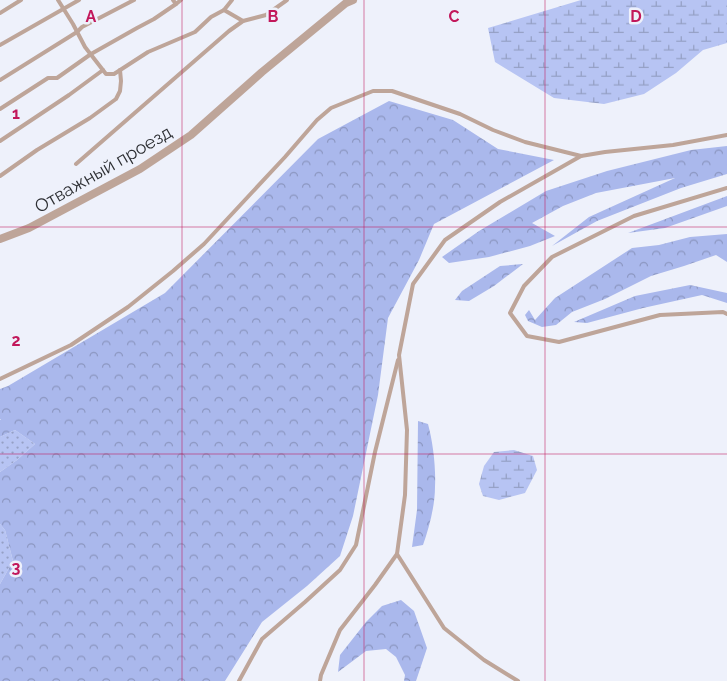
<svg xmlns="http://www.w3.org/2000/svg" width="727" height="681" font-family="Raleway,sans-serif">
<defs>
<pattern id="grass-dots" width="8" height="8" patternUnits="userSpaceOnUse" patternTransform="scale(1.25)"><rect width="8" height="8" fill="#b7c4f3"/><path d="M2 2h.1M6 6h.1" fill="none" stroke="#95a0c5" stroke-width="1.8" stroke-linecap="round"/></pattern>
<pattern id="forest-crowns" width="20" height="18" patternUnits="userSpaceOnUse" patternTransform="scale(1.25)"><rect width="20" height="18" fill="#aab8ec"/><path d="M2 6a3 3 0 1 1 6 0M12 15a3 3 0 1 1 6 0" fill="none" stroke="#8b96c0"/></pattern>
<pattern id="wetland-marsh" width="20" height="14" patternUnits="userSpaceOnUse" patternTransform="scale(1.25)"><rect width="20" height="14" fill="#b7c4f3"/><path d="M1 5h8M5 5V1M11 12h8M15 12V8" fill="none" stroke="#95a0c5"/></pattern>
</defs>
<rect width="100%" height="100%" fill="#eef1fb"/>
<!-- grass -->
<g fill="url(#grass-dots)">
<path d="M15,430L35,444L17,460L0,472V437Z"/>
<path d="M0,524L5,530L13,561L0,584Z"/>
</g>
<!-- forest -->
<g fill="url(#forest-crowns)">
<path d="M389,101L453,120L498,149L554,160L434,224L419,260L388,318L378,395L353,516L340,556L307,586L262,622L225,681H0V584L13,561L5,530L0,524V472L17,460L35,444L15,430L0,437V420H1L0,419V389L8,386L165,293L318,139Z"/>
<path d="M727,146V174L681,188L597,221L552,246L589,217L675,178L596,193L563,206L532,223L555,236L530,246L489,257L449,263L442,257L479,231L546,191L607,171L691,150Z"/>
<path d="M727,196V206L665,228L628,233Z"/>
<path d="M727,234V262L716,255L684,266L651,276L605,299L572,312L556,325L542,327L528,321L525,315L529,310L535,320L555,298L632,248L659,245L690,237Z"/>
<path d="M523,264L494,286L469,301L455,300L462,291L500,266Z"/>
<path d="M690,285L727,293V303L702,295L643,308L587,323L574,322L635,296Z"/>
<path d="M418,421L428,424C433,442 436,468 435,487C435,506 429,528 423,545L412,547L417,510Z"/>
<path d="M401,600L414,611L427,648L416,681H404L405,675L396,657L386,649L366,651L338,672L340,655L366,622L382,606Z"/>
</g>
<!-- wetland -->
<g fill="url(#wetland-marsh)">
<path d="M581,0H727V43L703,50L676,73L644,94L604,104L554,98L495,62L488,28Z"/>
<path d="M514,450L533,456L537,470L525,493L499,500L483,496L479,484L484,466L494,452Z"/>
</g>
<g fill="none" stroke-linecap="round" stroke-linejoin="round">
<!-- service -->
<g stroke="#bea599" stroke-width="4">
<path d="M58,0L73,24L85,47L106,74H114L148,52L195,32L211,17L224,10L243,21"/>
<path d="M173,0L176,4L181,0"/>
<path d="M224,10L232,0"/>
<path d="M0,13L21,0"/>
<path d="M0,45L79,0"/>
<path d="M0,80L77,32L82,27L134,0"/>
<path d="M0,109L48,78H57L91,54L137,28L154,19L176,4"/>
<path d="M0,141L69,95L103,70"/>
<path d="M76,164L229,31L243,21L266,15L287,0"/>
<path d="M0,176L37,150L90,118L116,99L120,91L121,81L120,70"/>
<path d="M727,188L634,216L552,257L524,286L510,313L527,336L559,342L660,315L723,312L727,314"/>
<path d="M0,379L71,345L128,307L173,271L204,244L285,157L317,120L331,108L373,91H392L460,114L493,130L525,142L581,156L605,152L673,145L727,135"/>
<path d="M239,681L262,639L305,602L340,570L356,545L375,452L398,360"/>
<path d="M320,681L321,675L340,630L375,585L397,554"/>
<path d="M518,681L484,660L444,628L397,554L405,495L407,430L399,355L413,284L445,240L500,202L581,156"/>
</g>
<!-- minor -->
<path stroke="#bea599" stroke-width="8" d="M0,239L29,228L140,169L191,135L262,72L346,3L353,0"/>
</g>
<!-- grid -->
<path fill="none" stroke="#c2185b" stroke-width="1" stroke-opacity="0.55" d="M182,0V681M364,0V681M545,0V681M0,227H727M0,454H727"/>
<g text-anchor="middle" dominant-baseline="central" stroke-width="5" stroke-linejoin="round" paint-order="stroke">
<!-- street labels -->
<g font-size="18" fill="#2d2f33" stroke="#eef1fb">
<text transform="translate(103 169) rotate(-30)">Отважный проезд</text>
</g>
</g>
<g font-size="16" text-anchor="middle" font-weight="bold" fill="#c2185b" stroke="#eef1fb" stroke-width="5" stroke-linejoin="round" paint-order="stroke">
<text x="91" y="22">A</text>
<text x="273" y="22">B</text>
<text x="454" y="22">C</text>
<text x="636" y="22">D</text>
<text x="16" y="119">1</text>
<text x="16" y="346">2</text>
<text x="16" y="573">3</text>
</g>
</svg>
